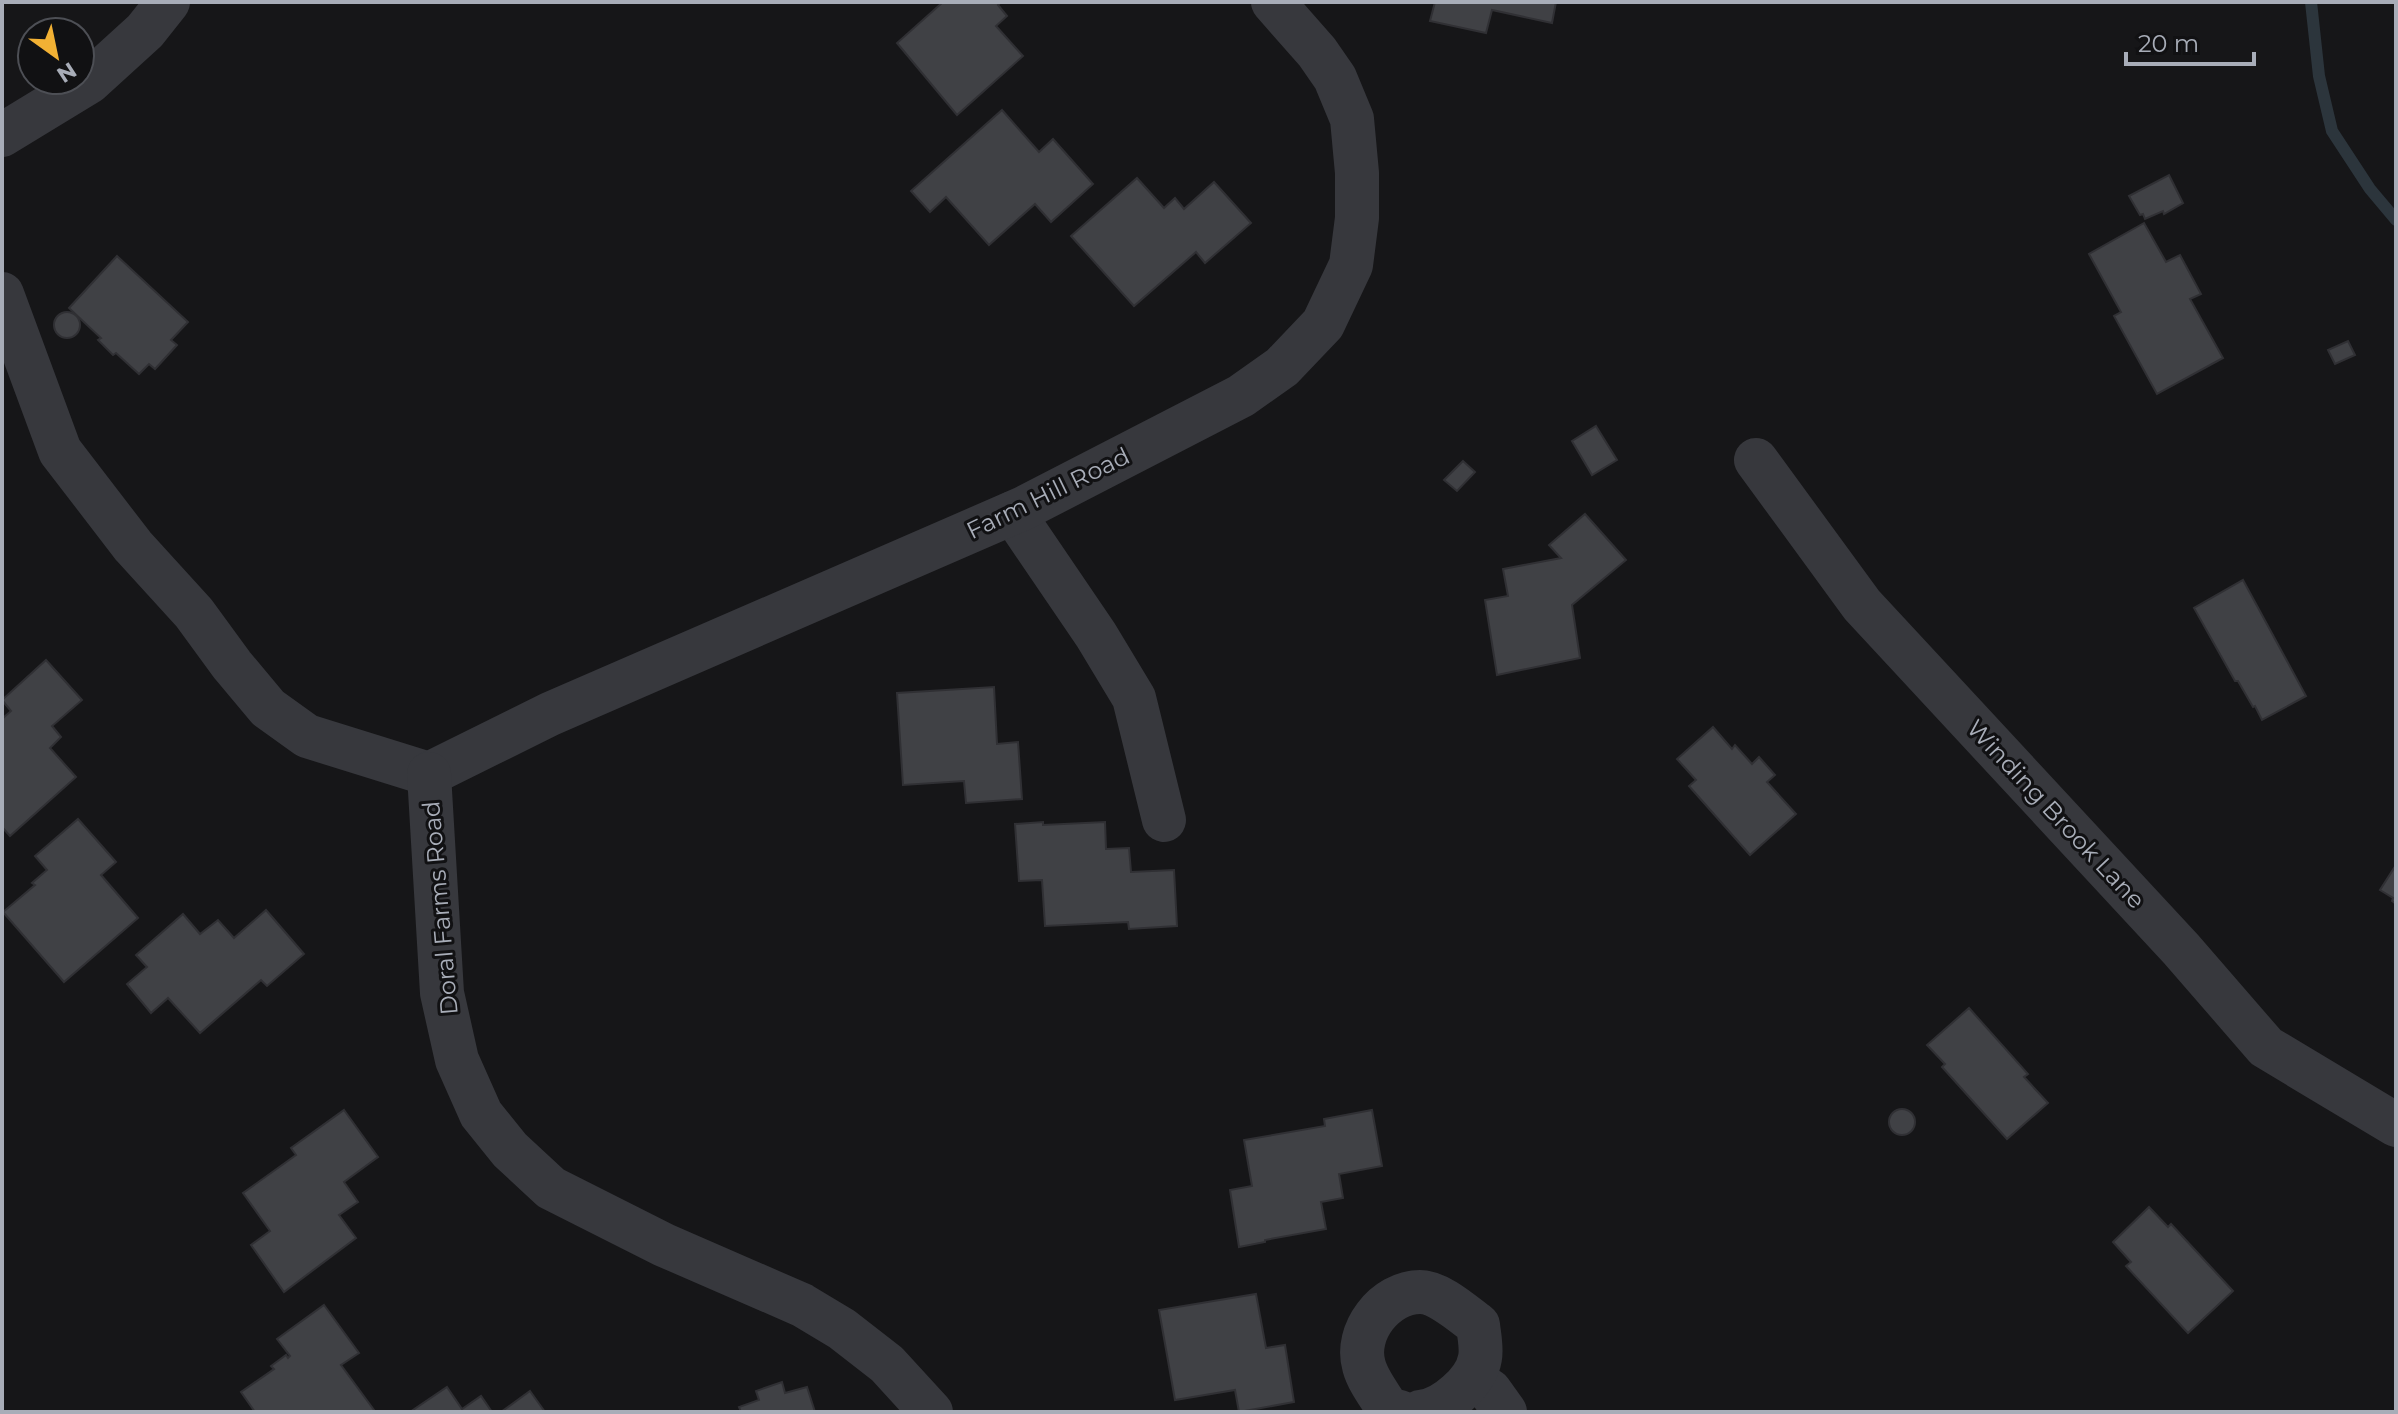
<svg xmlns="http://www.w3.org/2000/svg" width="2398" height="1414" font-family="Montserrat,sans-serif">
<rect width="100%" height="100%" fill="#161618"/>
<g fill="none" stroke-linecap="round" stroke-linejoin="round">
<!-- stream -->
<path stroke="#2c353c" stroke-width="12" d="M2311,2L2319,76L2332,131L2370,189L2396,220"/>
</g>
<!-- building -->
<g fill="#404145" stroke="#303034" stroke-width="2">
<path d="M943,2H1001L998,5L1007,16L996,26L1023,56L957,115L897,43Z"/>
<path d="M1435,2H1556L1552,23L1492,10L1486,33L1430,21Z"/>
<path d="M1002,110L1039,152L1053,139L1093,184L1051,222L1035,204L989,245L946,197L930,212L911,191Z"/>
<path d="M2169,175L2183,203L2164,214L2163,211L2145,219L2143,214L2140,215L2129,196Z"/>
<path d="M1137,178L1164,208L1175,198L1184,209L1214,182L1251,223L1205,263L1196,252L1134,306L1071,236Z"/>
<path d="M2144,223L2166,262L2180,255L2201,294L2190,299L2223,358L2157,394L2114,316L2121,312L2089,254Z"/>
<path d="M117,256L188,322L171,340L177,345L155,369L149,364L139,374L116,353L113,355L98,340L101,338L69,308Z"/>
<circle cx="67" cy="325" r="13"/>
<path d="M2348,341L2355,355L2335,364L2328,350Z"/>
<path d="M1596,426L1617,460L1592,475L1572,441Z"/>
<path d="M1463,461L1475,472L1457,491L1444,480Z"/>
<path d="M1585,514L1626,560L1572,605L1580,658L1497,675L1485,600L1508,596L1503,569L1561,558L1549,545Z"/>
<path d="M2243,580L2306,696L2262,720L2255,706L2253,707L2238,681H2235L2194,608Z"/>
<path d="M46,660L82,700L52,726L61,737L50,748L76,777L10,836L2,827V719L11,711L2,700Z"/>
<path d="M994,687L997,744L1018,742L1022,799L966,803L964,781L903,785L897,693Z"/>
<path d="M1713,727L1732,749L1735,745L1752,764L1759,757L1775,775L1767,782L1796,814L1750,855L1689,786L1696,780L1677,759Z"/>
<path d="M78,819L116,862L101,875L138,918L64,982L3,912L35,885L32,883L47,870L35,856Z"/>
<path d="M1043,822V825L1105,822L1106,849L1129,848L1131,872L1174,870L1177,926L1129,929L1128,922L1045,926L1042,880L1019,881L1015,824Z"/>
<path d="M2396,865V904L2392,901L2393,898L2380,890Z"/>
<path d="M266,910L304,954L267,986L261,980L200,1033L168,998L151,1013L127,984L147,967L136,955L183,914L200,934L218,920L234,938Z"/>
<path d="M1969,1008L2028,1074L2024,1077L2048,1103L2007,1139L1942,1067L1945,1064L1927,1045Z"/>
<circle cx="1902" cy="1122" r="13"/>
<path d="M344,1110L378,1157L344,1182L358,1202L339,1215L356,1238L284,1292L251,1245L270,1231L243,1193L296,1155L291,1148Z"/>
<path d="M1372,1110L1382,1166L1339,1174L1343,1198L1321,1202L1326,1229L1265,1240V1242L1239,1247L1230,1190L1252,1186L1244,1140L1325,1126L1324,1119Z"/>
<path d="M2149,1207L2168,1227L2171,1224L2233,1291L2188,1333L2126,1266L2131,1262L2113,1242Z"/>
<path d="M1256,1294L1266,1348L1285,1345L1294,1402L1239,1412L1235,1390L1175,1400L1159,1310Z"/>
<path d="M324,1305L359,1353L341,1365L374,1410L371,1412H255L241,1392L274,1369L271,1366L286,1355L288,1358L290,1356L277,1339Z"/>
<path d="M782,1382L785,1393L807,1387L815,1412H741L739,1407L759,1400L756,1391Z"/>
<path d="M447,1387L462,1409L481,1396L492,1412H410Z"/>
<path d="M530,1391L545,1412H501Z"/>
</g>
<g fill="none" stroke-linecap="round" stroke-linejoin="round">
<!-- minor -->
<g stroke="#37383d" stroke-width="44">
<path d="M2,135L89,82L145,31L168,2"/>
<path d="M2,294L60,451L133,546L194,613L232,665L268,708L307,736L429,774"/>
<path d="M1756,460L1862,605L2181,949L2266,1047L2396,1125"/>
<path d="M1013,513L1096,635L1134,698L1164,820"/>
<path d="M429,774L550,714L1024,508L1241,396L1282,367L1323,324L1351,265L1357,218V173L1352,119L1335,78L1317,52L1273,2"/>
<path d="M429,774L442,993L457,1060L481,1114L510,1150L551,1188L664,1245L802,1305L842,1329L887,1364L931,1412"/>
<path d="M1473,1380L1490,1391L1505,1412"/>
<path d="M1400,1412L1388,1409C1380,1396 1368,1381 1364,1366C1354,1332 1385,1292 1420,1292C1439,1292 1463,1314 1478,1325C1479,1335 1482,1348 1480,1358C1476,1382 1444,1410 1420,1412"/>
</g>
</g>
<g text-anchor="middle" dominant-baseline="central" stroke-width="6" stroke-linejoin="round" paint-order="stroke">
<!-- street labels -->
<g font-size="24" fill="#a8adb8" stroke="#111113">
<text transform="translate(1048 493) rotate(-26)">Farm Hill Road</text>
<text transform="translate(2056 814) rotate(47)">Winding Brook Lane</text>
<text transform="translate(440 908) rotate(-95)">Doral Farms Road</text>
</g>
</g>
<!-- border -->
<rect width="2398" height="1414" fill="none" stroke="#a8adb8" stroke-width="8"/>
<!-- north arrow -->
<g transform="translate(56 56) rotate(147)"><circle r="38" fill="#111113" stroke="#4d4f55" stroke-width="2"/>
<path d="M0-6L14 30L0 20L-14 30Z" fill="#f2b134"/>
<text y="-12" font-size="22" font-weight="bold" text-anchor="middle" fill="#a8adb8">N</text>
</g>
<!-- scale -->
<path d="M2126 52v12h128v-12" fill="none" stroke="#a8adb8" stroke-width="4"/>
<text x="2138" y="52" font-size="24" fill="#a8adb8" stroke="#111113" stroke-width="6" paint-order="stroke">20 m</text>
</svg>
